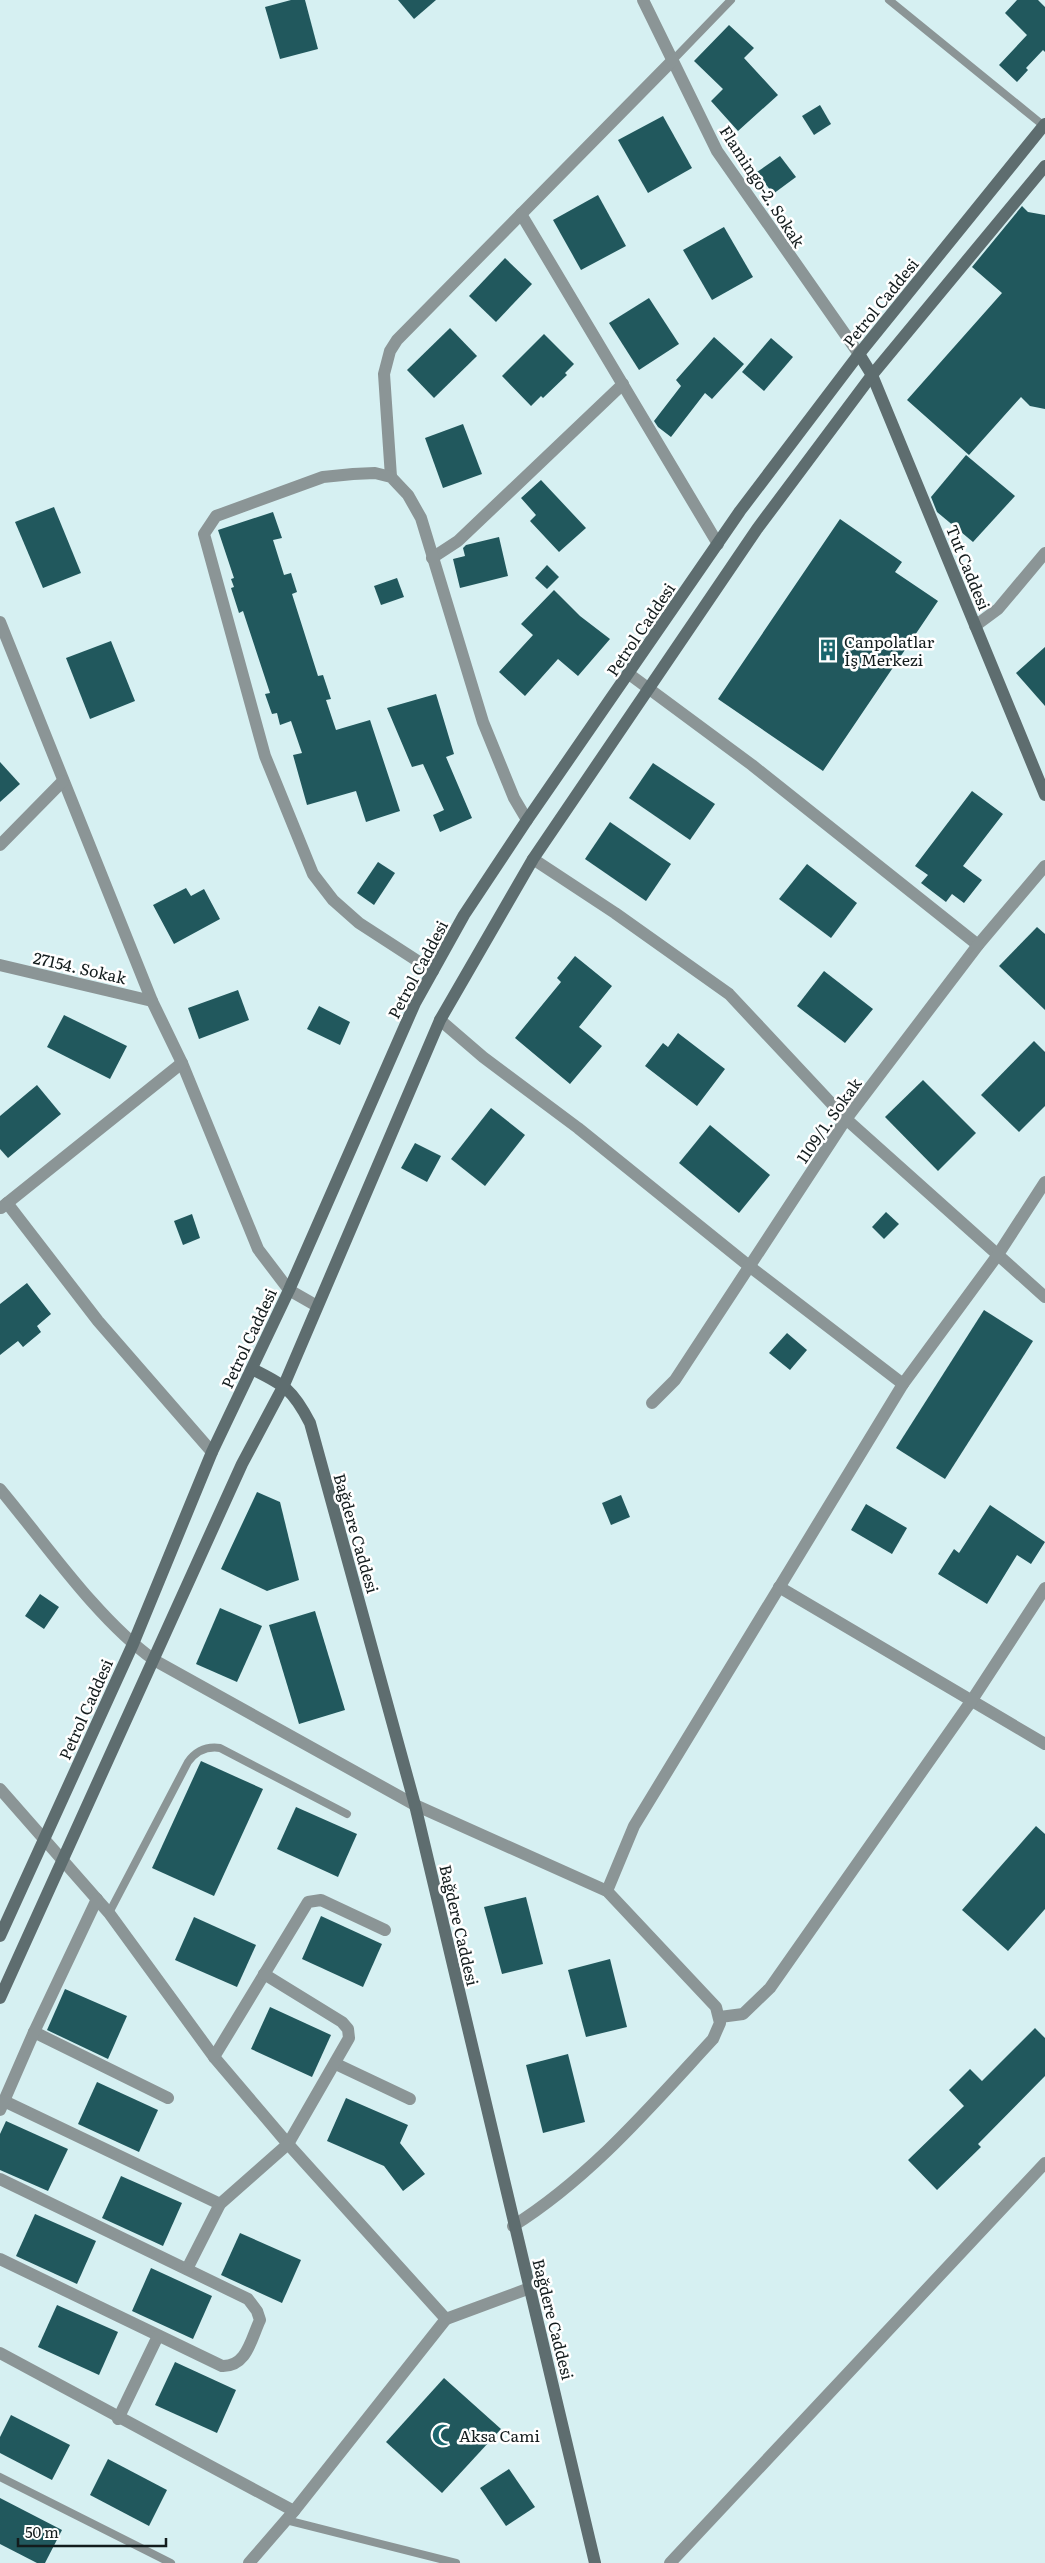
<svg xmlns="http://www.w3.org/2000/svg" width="1045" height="2563" font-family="Literata,serif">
<rect width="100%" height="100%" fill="#d6f0f2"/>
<!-- building -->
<g fill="#21585d">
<path d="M291,0H305L318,49L280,59L265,7Z"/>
<path d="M398,0H436L414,19Z"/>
<path d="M1017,0H1038L1045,7V52L1043,50L1026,68L1028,70L1017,82L999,65L1027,35L1005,13Z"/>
<path d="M729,25L754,48L744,58L778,95L738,131L711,101L723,89L694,61Z"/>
<path d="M820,105L831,124L814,135L802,116Z"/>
<path d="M663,116L692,168L648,193L618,140Z"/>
<path d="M780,156L796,177L773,194L757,172Z"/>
<path d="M598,195L626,246L581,270L553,220Z"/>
<path d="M1022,206L1028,212L1045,215V409L1030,406L1021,397L969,455L907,400L1002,293L972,267Z"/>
<path d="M724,227L753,277L712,300L683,250Z"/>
<path d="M505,258L532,284L496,322L469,296Z"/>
<path d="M649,298L679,344L639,370L609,323Z"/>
<path d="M450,328L477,356L434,398L407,370Z"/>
<path d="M544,334L574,364L565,373L567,375L543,398L541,396L531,406L502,376Z"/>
<path d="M714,337L744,364L712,399L705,393L671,437L658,427L654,421L681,386L676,380Z"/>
<path d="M771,338L793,357L764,391L742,372Z"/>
<path d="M463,424L482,474L443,488L425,438Z"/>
<path d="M966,455L1015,496L973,542L937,512L931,497Z"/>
<path d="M541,480L586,528L559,552L530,521L536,515L521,498Z"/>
<path d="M54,507L81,573L43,588L15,522Z"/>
<path d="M273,512L282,538L273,540L284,575L291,573L297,592L292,594L318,676L323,675L331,699L326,700L336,730L370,720L400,811L366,822L356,791L307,805L293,755L302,753L291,721L280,725L277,713L272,714L265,694L270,693L243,611L239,613L231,588L234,587L231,579L234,578L218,530Z"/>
<path d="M840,519L902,562L895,572L938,601L823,771L718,699Z"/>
<path d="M499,537L508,576L460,588L453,559L465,556L463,548L466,545Z"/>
<path d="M547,565L559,577L547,589L535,578Z"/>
<path d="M397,578L404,597L381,605L374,586Z"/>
<path d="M554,590L580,616L610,639L578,676L558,659L525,696L499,672L533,635L521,624Z"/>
<path d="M111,641L135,701L90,719L66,658Z"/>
<path d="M1045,647V706L1016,673Z"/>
<path d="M436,694L454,754L446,757L472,818L440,832L433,815L444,810L423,764L412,767L387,708Z"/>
<path d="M0,762L20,784L0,802Z"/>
<path d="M653,763L715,804L690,840L629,798Z"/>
<path d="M972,791L1003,814L963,866L982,880L964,903L952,894L946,902L921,883L928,875L915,866Z"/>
<path d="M610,822L671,864L646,901L585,859Z"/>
<path d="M378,862L395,873L374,905L357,893Z"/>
<path d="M807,864L857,903L831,938L779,899Z"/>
<path d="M186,888L191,896L204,889L220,919L174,944L153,905Z"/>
<path d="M1037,927L1045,934V1010L999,966Z"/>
<path d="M575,956L612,986L579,1027L602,1046L570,1084L515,1038L561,982L557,978Z"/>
<path d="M824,971L873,1009L845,1043L797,1006Z"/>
<path d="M238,990L249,1020L199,1039L188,1008Z"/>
<path d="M319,1006L350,1022L340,1045L307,1029Z"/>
<path d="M64,1015L127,1046L110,1079L47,1047Z"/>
<path d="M678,1033L725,1069L697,1106L645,1066L663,1043L668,1047Z"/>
<path d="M1034,1041L1045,1052V1106L1019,1132L981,1095Z"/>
<path d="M923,1080L976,1133L938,1171L885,1117Z"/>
<path d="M37,1085L61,1114L8,1158L0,1149V1116Z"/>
<path d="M491,1108L525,1135L485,1186L451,1159Z"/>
<path d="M710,1125L770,1175L739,1213L679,1163Z"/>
<path d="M415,1143L441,1156L427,1182L401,1168Z"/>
<path d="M886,1212L899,1224L884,1239L872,1227Z"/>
<path d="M192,1214L200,1238L183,1245L174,1221Z"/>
<path d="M27,1283L51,1314L37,1326L41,1332L23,1347L18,1341L0,1355V1304Z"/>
<path d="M984,1310L1033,1341L945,1479L896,1448Z"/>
<path d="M787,1333L807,1350L790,1370L769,1353Z"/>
<path d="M257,1492L280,1502L299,1580L267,1591L221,1569Z"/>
<path d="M621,1495L630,1517L611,1525L602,1503Z"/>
<path d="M866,1504L907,1528L892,1554L851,1530Z"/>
<path d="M990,1505L1045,1542L1031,1564L1017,1555L987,1604L938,1574L954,1549L959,1553Z"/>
<path d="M40,1594L59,1607L44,1629L25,1616Z"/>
<path d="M220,1608L262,1626L237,1682L196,1664Z"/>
<path d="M315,1611L345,1710L299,1724L269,1625Z"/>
<path d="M201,1761L263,1789L214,1896L152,1868Z"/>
<path d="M296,1807L357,1834L338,1877L277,1849Z"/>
<path d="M1036,1826L1045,1834V1909L1008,1951L962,1910Z"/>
<path d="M526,1897L543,1964L502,1974L484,1907Z"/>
<path d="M321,1916L382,1944L363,1987L302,1959Z"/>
<path d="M194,1917L256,1945L237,1987L175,1960Z"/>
<path d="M610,1959L627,2027L586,2037L568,1970Z"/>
<path d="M65,1989L127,2016L108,2059L47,2030Z"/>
<path d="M270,2007L331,2035L312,2077L251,2049Z"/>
<path d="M1035,2028L1045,2038V2076L978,2144L981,2147L937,2190L908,2160L964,2106L949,2090L970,2069L982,2081Z"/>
<path d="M568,2054L585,2122L543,2133L526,2065Z"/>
<path d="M97,2082L158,2110L139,2152L78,2124Z"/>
<path d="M346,2098L408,2125L400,2143L425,2174L403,2191L384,2166L327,2141Z"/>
<path d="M6,2121L68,2149L48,2191L0,2170V2134Z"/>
<path d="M121,2176L182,2203L163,2246L102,2218Z"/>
<path d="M35,2214L96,2241L77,2284L16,2256Z"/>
<path d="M240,2233L301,2260L282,2303L221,2275Z"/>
<path d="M151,2268L212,2296L193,2339L132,2311Z"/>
<path d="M57,2305L118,2332L99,2375L38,2347Z"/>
<path d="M175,2362L236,2390L217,2433L155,2405Z"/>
<path d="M444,2378L501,2429L442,2493L386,2442Z"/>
<path d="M11,2415L70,2445L52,2480L0,2453V2437Z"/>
<path d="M108,2459L167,2490L149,2526L90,2495Z"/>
<path d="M509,2469L535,2507L506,2526L480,2488Z"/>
<path d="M0,2498L62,2530L45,2563H37L0,2544Z"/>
</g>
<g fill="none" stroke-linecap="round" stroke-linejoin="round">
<!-- lane -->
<g stroke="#8b9596" stroke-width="8">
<path d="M889,0L1044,126"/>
<path d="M673,60L731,0"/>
<path d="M109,1913L188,1762C196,1751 206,1746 220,1748L347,1814"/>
<path d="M0,2477L171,2563"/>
<path d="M286,2520L456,2563"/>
</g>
<!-- street -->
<g stroke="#8b9596" stroke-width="12">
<path d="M643,0L717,151L859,354"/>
<path d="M521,214L718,544"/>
<path d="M391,477L384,374L390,351L397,340L673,60"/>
<path d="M432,558L458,541L623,384"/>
<path d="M0,622L152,1001L182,1063L258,1249L289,1290L317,1306"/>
<path d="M975,626L998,609L1045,553"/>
<path d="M629,674L752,765L978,945"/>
<path d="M0,845L63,781"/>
<path d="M533,859L615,913L729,994L846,1119L1045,1297"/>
<path d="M0,965L152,1001"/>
<path d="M433,971L359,923L333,900L313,874L265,756L204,534L216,516L323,477L353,474L375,473L391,477L408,495L421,518L483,722L514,798L527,820"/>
<path d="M440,1020L483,1057L578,1128L749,1266L903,1384"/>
<path d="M7,1203L98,1321L212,1452"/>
<path d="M1,1208L182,1063"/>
<path d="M652,1403L675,1380L846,1119L978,945L1045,866"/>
<path d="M0,1489C46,1544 97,1619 154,1660L415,1805L607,1891L716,2007L720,2023L713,2039C651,2106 591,2177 513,2226"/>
<path d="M779,1587L1045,1744"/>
<path d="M0,1789L109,1913L214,2057L288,2144L446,2319L530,2288"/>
<path d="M607,1891L634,1826L903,1384L997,1256L1045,1182"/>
<path d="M720,2017L743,2014L770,1988L972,1700L1045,1588"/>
<path d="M34,2032L168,2098"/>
<path d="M214,2057L308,1902L321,1900L385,1930"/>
<path d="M336,2064L410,2099"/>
<path d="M4,2101L220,2204"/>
<path d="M0,2110L34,2032L97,1899"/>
<path d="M0,2179L248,2299L257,2311L260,2320C251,2339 247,2367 222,2366L0,2259"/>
<path d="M187,2269L220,2204L288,2144L349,2038L348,2029L342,2022L264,1974"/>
<path d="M0,2353L294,2511"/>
<path d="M118,2419L158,2336"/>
<path d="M249,2563L294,2511L446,2319"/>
<path d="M670,2563L1045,2163"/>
</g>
<!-- secondary -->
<g stroke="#5e6d6f" stroke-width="12">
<path d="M859,354L872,375L1045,795"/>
<path d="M252,1369C285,1385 293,1390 310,1423L415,1805L595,2563"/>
<path d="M0,1936L133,1644L212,1452L289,1290L415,1003L464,915L527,820L740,511L859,354L1045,124"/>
<path d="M0,1998L242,1464L284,1385L440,1020L533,859L757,529L872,375L1045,166"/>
</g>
</g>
<!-- icons -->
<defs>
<g id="building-bare" transform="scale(1.725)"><path d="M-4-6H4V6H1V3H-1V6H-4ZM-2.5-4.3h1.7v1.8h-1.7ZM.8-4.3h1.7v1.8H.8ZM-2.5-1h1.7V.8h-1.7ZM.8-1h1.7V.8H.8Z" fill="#1a676e" stroke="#fff" stroke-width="2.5" paint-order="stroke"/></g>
<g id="mosque-bare" transform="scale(1.725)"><path d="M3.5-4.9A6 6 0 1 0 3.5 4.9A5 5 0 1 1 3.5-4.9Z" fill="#1a676e" stroke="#fff" stroke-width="2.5" paint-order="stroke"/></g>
</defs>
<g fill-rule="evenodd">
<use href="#building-bare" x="828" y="650"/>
<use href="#mosque-bare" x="443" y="2435"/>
</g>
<g text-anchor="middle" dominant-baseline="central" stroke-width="5" stroke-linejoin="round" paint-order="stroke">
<!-- street labels -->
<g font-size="16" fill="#131c1d" stroke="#fff">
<text transform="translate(763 186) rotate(57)">Flamingo-2. Sokak</text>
<text transform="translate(880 302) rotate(-51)">Petrol Caddesi</text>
<text transform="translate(969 567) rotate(68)">Tut Caddesi</text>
<text transform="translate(640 629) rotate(-56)">Petrol Caddesi</text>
<text transform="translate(80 967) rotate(13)">27154. Sokak</text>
<text transform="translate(417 969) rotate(-62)">Petrol Caddesi</text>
<text transform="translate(828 1120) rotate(-55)">1109/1. Sokak</text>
<text transform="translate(248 1338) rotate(-65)">Petrol Caddesi</text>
<text transform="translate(357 1533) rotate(74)">Bağdere Caddesi</text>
<text transform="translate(85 1709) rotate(-66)">Petrol Caddesi</text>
<text transform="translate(460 1925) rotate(77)">Bağdere Caddesi</text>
<text transform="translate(554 2319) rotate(76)">Bağdere Caddesi</text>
</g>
<!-- poi labels -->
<g font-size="16" fill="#131c1d" stroke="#fff" text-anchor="start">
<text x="844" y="641">Canpolatlar<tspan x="844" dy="18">İş Merkezi</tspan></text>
<text x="459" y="2435">Aksa Cami</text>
</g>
</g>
<!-- scale -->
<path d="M18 2538v8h148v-8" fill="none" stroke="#131c1d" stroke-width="2.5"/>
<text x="25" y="2538" font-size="15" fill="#131c1d" stroke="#ffffff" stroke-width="4" paint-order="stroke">50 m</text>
</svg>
